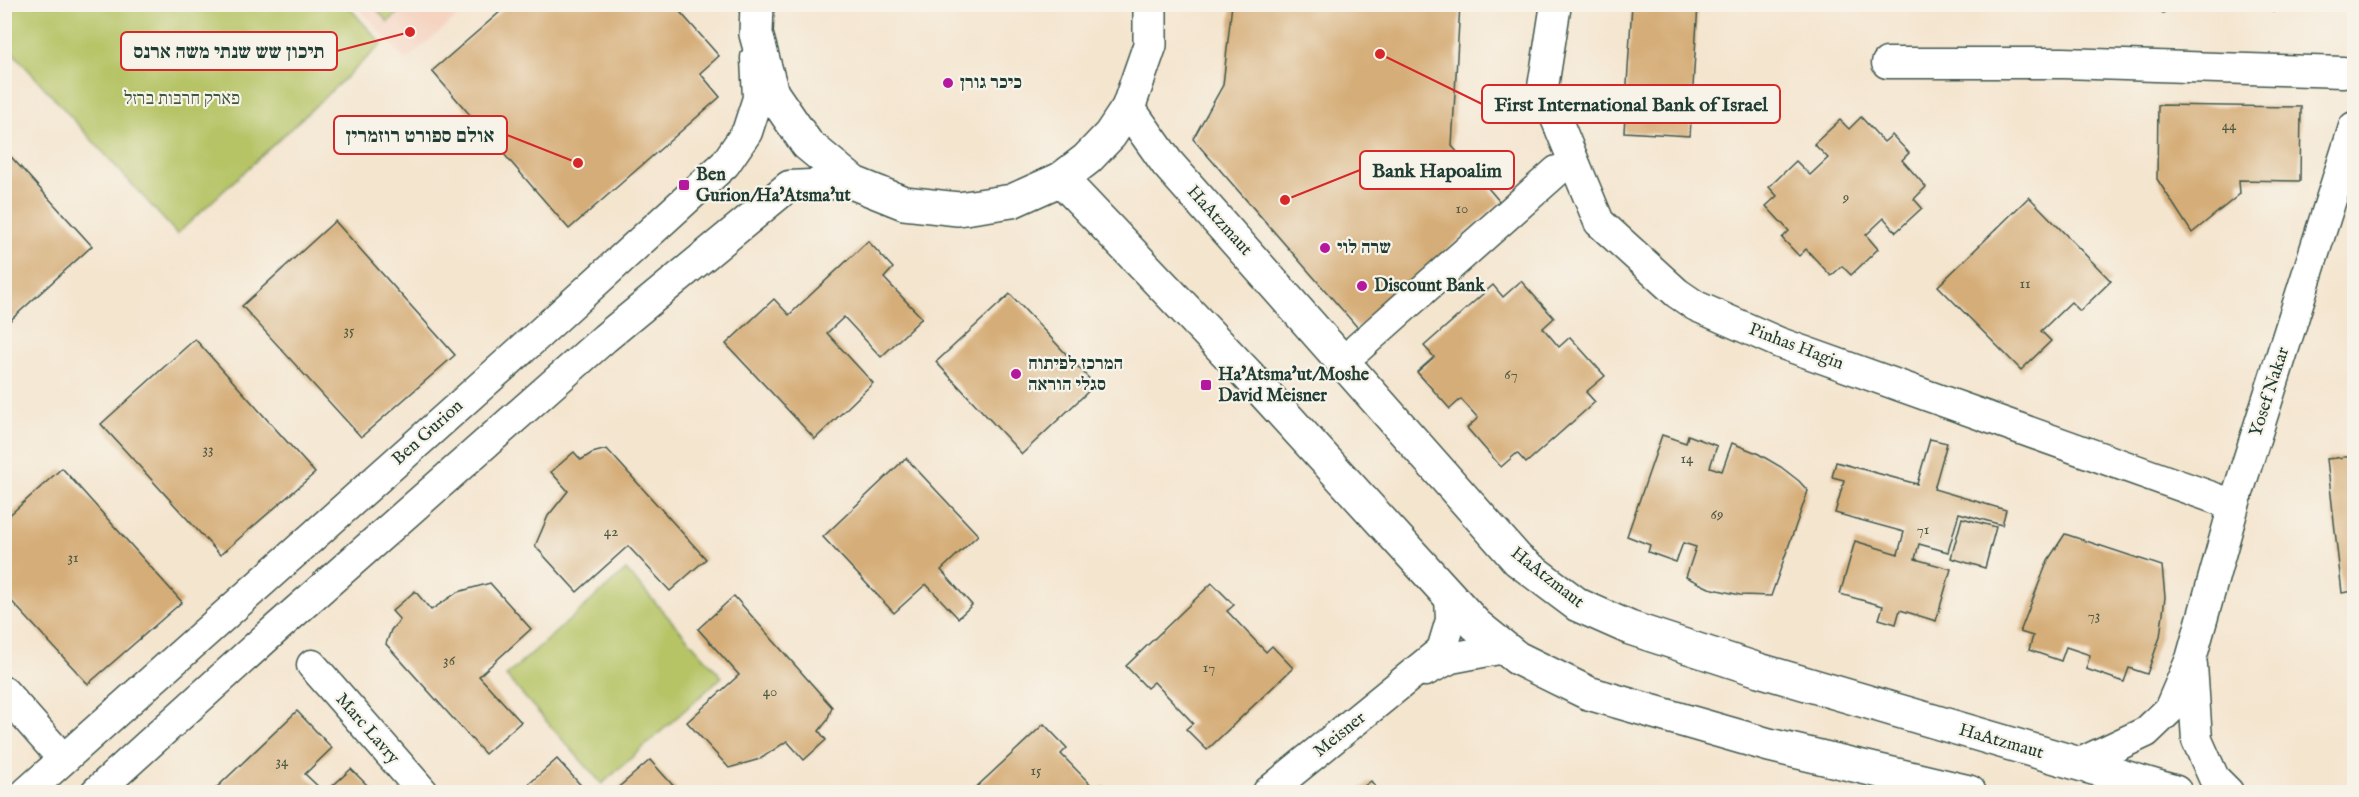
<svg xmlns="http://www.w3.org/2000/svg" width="2359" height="797" font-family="'IM FELL English','Frank Ruhl Libre',serif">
<rect width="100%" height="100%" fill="#f7f3e8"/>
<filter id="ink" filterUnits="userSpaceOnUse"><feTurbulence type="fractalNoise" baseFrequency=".0167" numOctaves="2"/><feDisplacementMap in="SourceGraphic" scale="12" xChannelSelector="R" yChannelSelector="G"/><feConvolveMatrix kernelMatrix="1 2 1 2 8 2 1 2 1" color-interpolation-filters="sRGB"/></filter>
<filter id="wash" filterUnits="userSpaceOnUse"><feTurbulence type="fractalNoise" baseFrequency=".008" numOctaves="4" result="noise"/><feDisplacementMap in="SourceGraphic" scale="24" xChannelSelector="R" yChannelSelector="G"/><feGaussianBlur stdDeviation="1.35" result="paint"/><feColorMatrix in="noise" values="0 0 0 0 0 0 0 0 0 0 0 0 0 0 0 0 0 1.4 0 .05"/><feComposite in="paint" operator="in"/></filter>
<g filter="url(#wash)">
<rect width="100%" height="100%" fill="#f4e5cf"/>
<!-- built -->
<path fill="#f5d3c1" d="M356,5H471L406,60Z"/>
<!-- green -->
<g fill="#b6c466" stroke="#6a804d" stroke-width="1.5">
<path d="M346,4L382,44L177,234L5,44V5Z"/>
<path d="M373,5H407L388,22Z"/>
<path d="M626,570L722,677L602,784L506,676Z"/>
</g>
<g id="blocks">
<!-- building -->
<g fill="#d5ad78">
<path d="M1232,4H1460L1452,146L1500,202L1358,328L1193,139L1223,85Z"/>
<path d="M1632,4H1698L1690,136L1624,132Z"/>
<path d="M2158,4H2177L2163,13Z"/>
<path d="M2262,4H2277L2273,11Z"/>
<path d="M508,5H674L719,56L700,73L720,97L569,229L432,71Z"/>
<path d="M2158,105L2301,107L2300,181L2239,180L2240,194L2192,233L2157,179Z"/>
<path d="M1861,117L1884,142L1892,135L1909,153L1902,160L1926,187L1914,199L1922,208L1896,232L1884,218L1866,235L1878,249L1851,275L1842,266L1831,276L1806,249L1799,256L1782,238L1789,231L1766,206L1777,196L1769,187L1796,161L1810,175L1828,158L1814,144L1840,120L1849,129Z"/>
<path d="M4,149L92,246L4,326Z"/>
<path d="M2029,197L2111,281L2080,311L2071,302L2041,331L2051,341L2021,370L1938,286Z"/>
<path d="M335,221L455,355L361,437L242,306Z"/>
<path d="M868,241L893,268L884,278L922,318L881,357L844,317L827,333L873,383L815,439L726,344L774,299L789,315Z"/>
<path d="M1521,281L1554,318L1543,328L1559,347L1570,337L1605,376L1586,392L1595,402L1526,463L1517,453L1501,467L1467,428L1478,418L1461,399L1450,409L1417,372L1434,357L1424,346L1493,285L1503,297Z"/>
<path d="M1010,294L1095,385L1022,454L936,362Z"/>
<path d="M195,339L315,473L220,555L101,424Z"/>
<path d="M1662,435L1686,443L1688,435L1717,446L1710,467L1722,471L1732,443L1757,453L1781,467L1799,481L1808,491L1771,596L1740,595L1709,588L1686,577L1696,547L1683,543L1676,562L1648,552L1650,545L1627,536Z"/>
<path d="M1930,439L1947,443L1934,489L2006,510L2002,525L1959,513L1948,552L1919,544L1915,559L1951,569L1936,621L1900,610L1896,624L1879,619L1883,606L1840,594L1855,541L1898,554L1904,532L1835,513L1844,480L1832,477L1836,462L1917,484Z"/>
<path d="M607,449L706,559L670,591L628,546L577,592L535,546L548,516L568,491L551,472L574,452L581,460L592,453Z"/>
<path d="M2354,456V591L2342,593L2327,459Z"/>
<path d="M906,458L978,535L941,570L972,605L958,618L926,584L894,613L823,537Z"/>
<path d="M62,468L182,602L88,684L4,593V520Z"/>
<path d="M1962,518L1996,527L1985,568L1951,558Z"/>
<path d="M2065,534L2162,566L2165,597L2160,637L2147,674L2129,668L2124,682L2086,669L2090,655L2066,647L2061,661L2029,650L2033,636L2020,632L2048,560Z"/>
<path d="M490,583L531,629L479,676L521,722L485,754L386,644L391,630L400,620L392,611L415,591L431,610L458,592Z"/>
<path d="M1212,583L1234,605L1227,611L1266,652L1272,646L1293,668L1207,750L1186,729L1193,723L1154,682L1147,688L1126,666Z"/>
<path d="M734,596L832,707L827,721L819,731L826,740L804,760L787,741L760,759L729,768L687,722L739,675L698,629Z"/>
<path d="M297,711L332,748L305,774L324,792H212Z"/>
<path d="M1044,724L1067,748L1061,754L1098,792L1103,786L1110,792H971Z"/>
<path d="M557,759L587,792H523L521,791Z"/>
<path d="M650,760L679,792H613Z"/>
<path d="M351,769L374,792H326Z"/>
<path d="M1371,781L1379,792H1356Z"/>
</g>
</g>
</g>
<g filter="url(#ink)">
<use href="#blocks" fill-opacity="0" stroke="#3f564b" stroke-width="1.5"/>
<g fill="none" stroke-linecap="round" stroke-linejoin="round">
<!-- minor casing -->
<g stroke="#3f564b" stroke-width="33">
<g id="minor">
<path d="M1556,4L1543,87L1599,222L1677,293L1696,306L1780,343L2234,505"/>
<path d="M1887,63H2063L2343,72"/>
<path d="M1358,348L1557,171"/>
<path d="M312,665L423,792"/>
<path d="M2192,665L2197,740L2214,778L2228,792"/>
<path d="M1425,671L1451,658L1504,648"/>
<path d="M4,692L63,759"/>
<path d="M2078,764L2146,732L2169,710L2191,659L2234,505L2354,127"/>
<path d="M27,792L527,345L725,164L747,132L758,98L756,58"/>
<path d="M96,792L278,627L605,338L789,186L854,183"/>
<path d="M1268,792L1442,650L1451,620L1450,597"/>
</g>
</g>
<!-- major casing -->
<g stroke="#3f564b" stroke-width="36">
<g id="major">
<path d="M757,4L756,34L772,93L807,144L854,183L904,203L958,209L1012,201L1061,179L1087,159L1110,135L1128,108L1150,45V4"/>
<path d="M1128,108L1167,163L1518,560L1578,605L1630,628L1759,670L2175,792"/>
<path d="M1061,179L1247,374L1476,625L1517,658L1588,693L1769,745L1969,792"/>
</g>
</g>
<!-- minor -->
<use href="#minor" stroke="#fff" stroke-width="30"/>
<!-- major -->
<use href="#major" stroke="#fff" stroke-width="33"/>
</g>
</g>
<!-- markers -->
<g fill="#b5179e" stroke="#f7f3e8" stroke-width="2">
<circle cx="948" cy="83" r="6"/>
<rect x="678" y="179" width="12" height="12" rx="3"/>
<circle cx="1325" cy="248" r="6"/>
<circle cx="1362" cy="286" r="6"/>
<circle cx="1016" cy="374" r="6"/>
<rect x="1200" y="379" width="12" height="12" rx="3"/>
</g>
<g text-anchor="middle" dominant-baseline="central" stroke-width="4.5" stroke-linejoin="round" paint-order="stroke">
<!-- number labels -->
<g font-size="15" fill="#4c5945">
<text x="2229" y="125">44</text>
<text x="1846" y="197">9</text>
<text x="1462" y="208">10</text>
<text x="2025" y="283">11</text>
<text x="349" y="330">35</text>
<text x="1511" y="374">67</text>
<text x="208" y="449">33</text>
<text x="1687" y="458">14</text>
<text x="1717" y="514">69</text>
<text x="1923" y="529">71</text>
<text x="611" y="531">42</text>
<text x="73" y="557">31</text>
<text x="2094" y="615">73</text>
<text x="449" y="660">36</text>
<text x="1209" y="667">17</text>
<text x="770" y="691">40</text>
<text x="282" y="761">34</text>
<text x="1036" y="770">15</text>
</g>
<!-- poi labels -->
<g font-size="18" font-weight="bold" fill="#1f3d34" stroke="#f7f3e8" text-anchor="start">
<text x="960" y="83">כיכר גורן</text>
<text x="696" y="175">Ben<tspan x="696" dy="21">Gurion/Ha'Atsma'ut</tspan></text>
<text x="1337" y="248">שרה לוי</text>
<text x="1374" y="286">Discount Bank</text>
<text x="1028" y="364">המרכז לפיתוח<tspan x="1028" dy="21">סגלי הוראה</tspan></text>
<text x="1218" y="375">Ha'Atsma'ut/Moshe<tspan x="1218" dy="21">David Meisner</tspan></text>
</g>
<!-- park labels -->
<g font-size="18" fill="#3d583e" stroke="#f7f3e8">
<text x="182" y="99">פארק חרבות ברזל</text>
</g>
<!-- street labels -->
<g font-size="18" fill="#1f3d34" stroke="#f7f3e8">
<text transform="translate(1219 221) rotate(48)">HaAtzmaut</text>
<text transform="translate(1796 347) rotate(21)">Pinhas Hagin</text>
<text transform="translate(2270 392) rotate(-72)">Yosef Nakar</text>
<text transform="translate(428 433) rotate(-42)">Ben Gurion</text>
<text transform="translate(1547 578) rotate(38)">HaAtzmaut</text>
<text transform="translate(367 729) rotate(49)">Marc Lavry</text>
<text transform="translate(1340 735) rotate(-39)">Meisner</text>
<text transform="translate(2001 742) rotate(16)">HaAtzmaut</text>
</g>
</g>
<!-- callouts -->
<path fill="none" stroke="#d62828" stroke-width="2" d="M410 32L337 51M1380 54L1482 104M578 163L507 135M1285 200L1360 170"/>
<g fill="#d62828" stroke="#f7f3e8" stroke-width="2">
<circle cx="410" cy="32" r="6"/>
<circle cx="1380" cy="54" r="6"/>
<circle cx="578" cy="163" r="6"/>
<circle cx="1285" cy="200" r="6"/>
</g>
<g fill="#f7f3e8" stroke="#d62828" stroke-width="2">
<rect x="121" y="32" width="216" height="38" rx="6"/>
<rect x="1482" y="85" width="298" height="38" rx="6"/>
<rect x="334" y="116" width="173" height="38" rx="6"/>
<rect x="1360" y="151" width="154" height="38" rx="6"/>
</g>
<g font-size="20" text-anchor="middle" font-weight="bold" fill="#1f3d34">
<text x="229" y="58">תיכון שש שנתי משה ארנס</text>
<text x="1631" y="111">First International Bank of Israel</text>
<text x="420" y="142">אולם ספורט רוזמרין</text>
<text x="1437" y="177">Bank Hapoalim</text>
</g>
<!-- margin -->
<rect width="2359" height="797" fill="none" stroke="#f7f3e8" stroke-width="24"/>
</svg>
